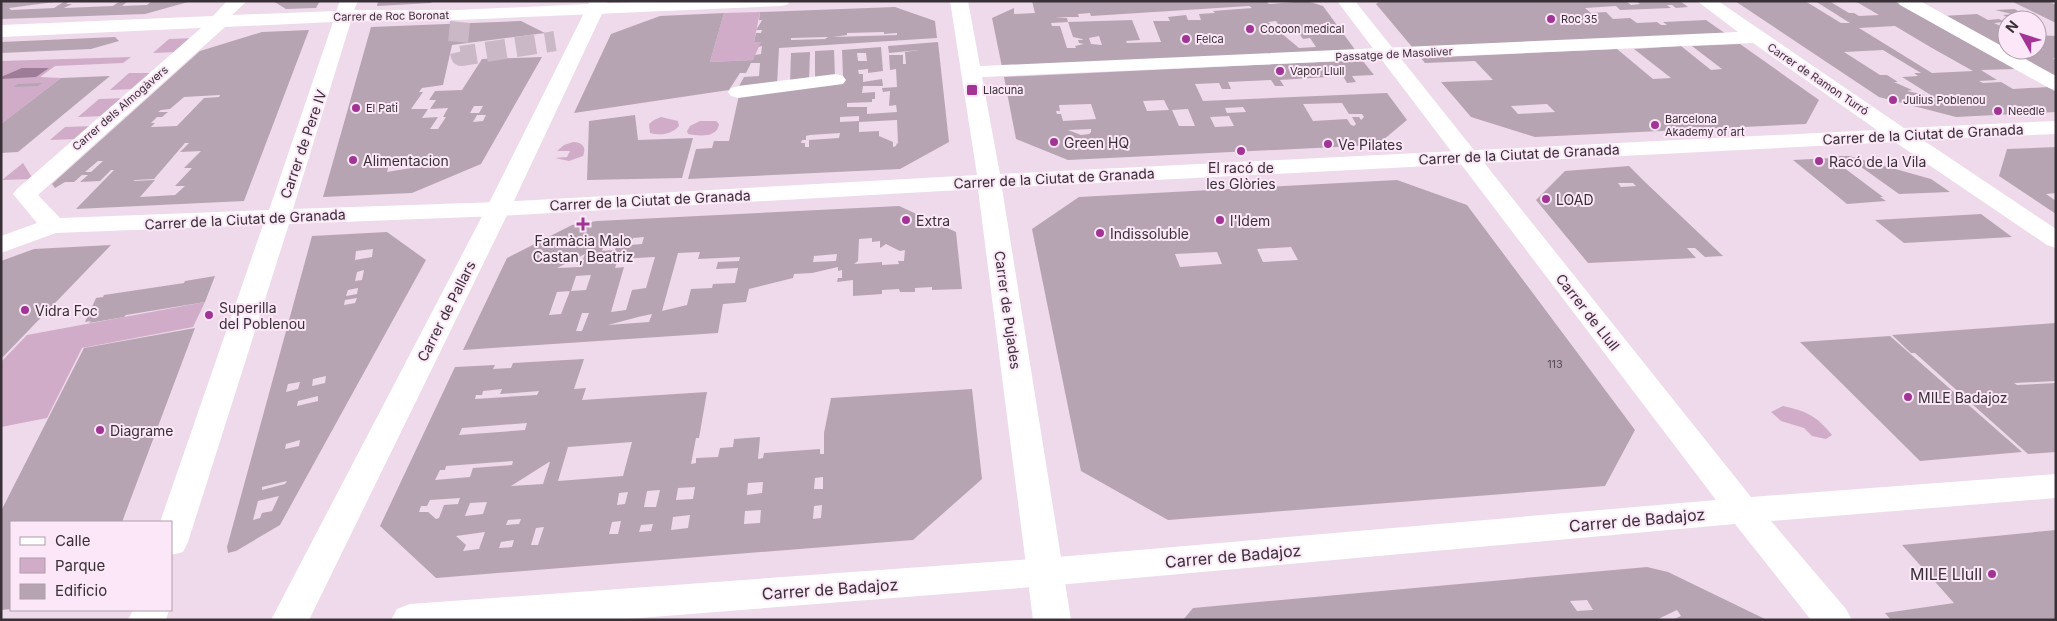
<svg xmlns="http://www.w3.org/2000/svg" width="2057" height="621" font-family="Inter,sans-serif">
<rect width="100%" height="100%" fill="#eedaea"/>
<!-- green -->
<g fill="#d0acc9">
<path d="M760,12L754,42H761L753,60L710,62L724,13Z"/>
<path d="M194,38L177,52L153,53L169,39Z"/>
<path d="M131,57L123,63L55,66L40,77L61,78L1,124V61Z"/>
<path d="M129,73H154L134,89L110,90Z"/>
<path d="M126,98L105,116L78,117L99,99Z"/>
<path d="M661,117L678,121L679,126C672,134 661,136 650,133L649,124L654,120Z"/>
<path d="M700,121H716L719,124C718,138 698,136 688,134L687,131L690,126Z"/>
<path d="M93,126L77,139L50,140L65,127Z"/>
<path d="M573,142C582,142 587,147 583,156L569,161L555,158L567,157L570,151H557L564,145Z"/>
<path d="M23,163L33,179L2,180Z"/>
<path d="M205,302L193,327L82,348L47,418L1,427V362L27,335Z"/>
<path d="M1783,406C1806,411 1817,416 1832,435L1826,439L1812,436L1804,428L1781,421L1771,412Z"/>
</g>
<!-- water -->
<path fill="#9d7c97" d="M22,68H49L36,77L1,79V77Z"/>
<!-- building -->
<g fill="#b7a4b3" fill-rule="evenodd">
<path d="M1,1H62L9,8L11,10L54,8L65,1H70L66,4H72L64,8L113,6L120,1H128L122,6L147,5L152,1L188,2L145,14L1,19Z"/>
<path d="M273,1H320L316,8L286,9Z"/>
<path d="M378,1H433L431,3L377,6Z"/>
<path d="M1032,1H1266L1269,4L1307,1L1323,6L1356,51L1002,67L992,18L1014,8V14L1035,13ZM1249,6L1252,8L1213,11L1215,13L1199,14L1201,20H1188L1186,15L1168,17L1170,21H1153L1161,42L1127,43L1126,41L1140,40L1132,20L1068,22L1073,37L1082,39L1083,40H1078L1079,43L1084,44L1075,46L1076,48H1067L1060,26H1052L1051,23L1068,22L1067,18L1055,17H1079L1078,14L1090,13L1091,16ZM1276,21L1280,27L1294,26L1303,39L1310,38L1316,47L1299,48L1268,22ZM1099,36L1102,45L1091,44L1089,38Z"/>
<path d="M1380,1H1626L1631,5L1640,4L1636,1H1680L1688,7L1676,8L1672,5H1667L1671,8L1646,9L1620,10L1616,6L1585,8L1591,13L1606,12L1613,19L1630,18L1637,23L1657,22L1661,25H1667L1663,22L1706,20L1726,34L1413,48L1376,4Z"/>
<path d="M1735,1H1805L1841,23H1850L1815,1H1829L1849,13H1854L1859,16L1879,15L1855,1H1894L2015,69L1981,70L1997,80L1979,81L1983,83L2001,82L2013,89L2048,87L2056,92V112L1956,117L1879,97ZM1895,26L1932,48L1973,71L1932,73L1859,28ZM1883,50L1921,73H1914L1918,76L1902,77L1934,97L1907,91L1912,90L1894,82H1898L1887,75H1880L1844,52Z"/>
<path d="M2011,1H2048L2056,5V23Z"/>
<path d="M895,7L935,21L937,38L779,48L777,85L737,90L744,77L759,76L760,63H751L746,73H740L729,90L574,113L611,34L660,16L724,13L710,62L753,60L755,55L761,54L762,46L758,47L761,42H754L756,33H761L762,30H756L761,22L762,20H759L760,12ZM884,32V34L897,33V35L833,37L847,35V33ZM828,37L825,39L791,40V38Z"/>
<path d="M2015,9L2019,12H2017L2036,20H2013L2003,15L2012,14L1995,10Z"/>
<path d="M1977,14L1988,20L1999,19L2005,22L1994,23L2007,29V50H2037V47L2045,50L2037,46V35L2056,36V58H2053L2056,60V78L1942,16Z"/>
<path d="M521,21L545,33L452,45L443,85L422,88L419,92H423L411,109H428L422,118L438,117L430,129H438L446,117H443L448,108L430,109L436,100H429L435,91L462,90L482,59L542,57L481,164L412,193L323,197L371,27ZM474,106H483L479,113H470ZM477,115H486L483,121L473,122ZM411,165V168L387,172L388,168Z"/>
<path d="M309,30L244,201L76,209L114,170H111L100,181L80,182L88,175H82L74,182H65L55,188L52,184L200,51L262,32ZM220,95L219,97L204,98L177,126L151,127L155,123H151L157,117H162L168,112H158L161,110L170,109L184,97ZM185,143H189L180,152L201,151L184,168H192L175,186H185L175,195L140,197L155,180L133,181L135,180L154,179ZM98,161H103L91,172H85Z"/>
<path d="M115,37L119,41L91,49L1,53V42Z"/>
<path d="M938,42L949,142L900,169L688,179L696,149L712,148L714,141H729L739,95L843,77L842,50L881,47L883,71L868,73V69L858,70L859,74H863V82L882,79L883,86H863L862,93L875,92V99H872V102L847,103V107H867V114L897,112L896,105L889,106L890,91L883,92L882,88L897,87L896,69L890,70L889,55H903V64H906L905,52L919,50L889,53L888,46ZM857,53H866L867,61H858ZM859,116V121L840,122V117ZM897,120L898,144L897,143L896,146L893,147V142L879,136V131L859,132V122ZM840,133L839,138L809,140V147H805V143H801L802,140H806V136L810,135Z"/>
<path d="M1740,44L1819,100L1806,124L1535,137L1471,117L1441,82L1493,80L1475,61L1425,63L1421,58L1617,49L1653,79L1671,78L1634,49L1681,46L1711,70L1722,69L1692,46ZM1547,104L1555,112L1518,114L1511,106Z"/>
<path d="M834,50L835,78L815,80V51Z"/>
<path d="M810,52L809,81L790,84L791,53Z"/>
<path d="M1362,60L1374,75L1352,76L1356,82L1347,83L1343,76L1280,80L1284,86H1275L1271,80L1228,82L1231,89H1222L1219,83L1195,84L1203,101L1387,93L1407,120L1377,145L1068,160L1016,139L1004,77ZM1164,100L1169,110L1147,111L1143,101ZM1342,103L1349,114H1362L1364,117L1361,120L1359,117H1352L1356,124L1354,126L1351,125L1347,119L1313,121L1303,104ZM1091,104L1096,119L1063,121L1061,114H1057L1056,111H1060L1059,105ZM1243,107L1246,112L1227,113L1225,108ZM1188,109L1195,126H1179L1172,110ZM1229,116L1234,126L1215,127L1210,117ZM1091,129V132L1089,134L1081,135L1068,130Z"/>
<path d="M110,76L18,152L1,153V124L61,78Z"/>
<path d="M42,83L38,86L13,87L18,84Z"/>
<path d="M635,115L638,140L693,138L682,178L587,180L589,121Z"/>
<path d="M2056,147V193L2046,194L2056,201V214L1999,176L2007,149Z"/>
<path d="M1832,156H1849L1931,179L1950,192L1899,194L1857,164L1841,162Z"/>
<path d="M1831,158L1883,197H1880L1886,201L1847,204L1793,160Z"/>
<path d="M1629,166L1645,182L1723,256L1705,257L1695,248H1687L1696,258L1588,263L1536,200L1565,171ZM1618,183H1633L1636,186L1621,187Z"/>
<path d="M1397,180L1467,205L1635,430L1605,486L1168,520L1081,471L1032,229L1079,197ZM1291,247L1298,260L1263,262L1257,249ZM1217,252L1222,264L1180,267L1175,254Z"/>
<path d="M899,206L956,232L962,289L932,290V287L915,288V292H900L899,289L882,290V294L853,296V280L837,282L838,278H842V270L838,271V267L812,273L794,274L793,278L749,289L746,302L723,304L718,333L463,350L507,258L572,225L597,221ZM644,237L642,244L630,245L633,238ZM872,238V242L880,241V248L886,244L900,251L905,250L904,261H898L899,264L882,265V262L854,264L858,261L859,239ZM605,242H618L615,250L602,251ZM700,252L698,259L740,257L739,261L718,262L716,269L738,268L735,283L713,284L712,288L691,289L687,305L662,311L678,253ZM585,254L580,267L557,268ZM837,254L836,261L813,262L814,256ZM655,257L646,288L632,290L626,310L611,312L624,267L615,268L618,259ZM591,275L586,290L570,291L561,314L549,315L557,292L571,291L576,276ZM582,313H589L582,331H576ZM652,314L649,322L608,325L638,317Z"/>
<path d="M1981,214L2012,237L1904,243L1875,220Z"/>
<path d="M387,232L426,260L280,525L236,551L228,553L227,547L312,236ZM373,249L372,257L355,260L356,251ZM364,270L362,280L355,281L357,272ZM358,288L357,294L346,296L348,290ZM357,298L355,303L344,305L345,300ZM326,376L325,383L312,386L313,379ZM300,382L298,389L286,392L288,384ZM318,396V401L297,406L298,401ZM300,440L299,446L285,449L286,444ZM287,481L285,484L262,490V487ZM279,496L272,511L262,513L260,518L253,520L258,501Z"/>
<path d="M111,245L1,359V261L34,249Z"/>
<path d="M215,276L205,302L126,315L124,317L89,323L91,321L85,322L96,298L103,297L104,295L184,283L185,281Z"/>
<path d="M2056,323V381L2014,383L2017,385L2056,383V452L2028,454L1915,353H1911L1892,335Z"/>
<path d="M195,328L122,522H11V609L1,610V511L84,348Z"/>
<path d="M1890,336L2022,452L1920,461L1800,342Z"/>
<path d="M584,359L574,389L586,388L582,400L707,392L699,438H696L691,464L696,463V458L718,457L720,448L733,447L734,439L760,437L758,459L763,458L764,453L820,449V454H824V433L831,398L972,389L982,479L913,540L436,578L380,526L455,367L495,365L493,369L511,368L513,363ZM502,389L500,394L539,391L537,395L475,399L476,395H482L483,391ZM527,423L525,430L459,435L462,428ZM632,442L623,476L558,481L568,447ZM513,461L512,465L473,468L470,477L435,480L440,470H445L446,466ZM549,462H550L543,484L511,486ZM823,477V489H814L815,478ZM763,482L762,493L747,495L748,483ZM695,487L693,499L676,500L678,488ZM660,490L656,507H644L647,491ZM628,492L625,504L617,505L619,493ZM460,498L458,504L444,505L439,518L436,519L428,512H419L421,506H427L430,500ZM487,502L483,514L465,516L470,503ZM822,505L821,518L813,519L814,506ZM761,510L760,523L744,524L745,511ZM690,515L688,528L671,530L673,517ZM521,519L519,524L506,525L508,520ZM621,521L618,534H609L612,522ZM653,524L651,531L639,532L641,525ZM544,527L538,545H531L536,528ZM485,532L479,549L463,551L466,545L456,536ZM514,540L512,547L499,548L501,542Z"/>
<path d="M2056,530V620H1891L1885,613L1954,603L1902,545Z"/>
<path d="M1647,567L1668,572L1767,620H1672L1681,616L1677,610L1656,620H1183L1193,608ZM1587,600L1593,610L1577,611L1570,601Z"/>
</g>
<g fill="none" stroke-linecap="round" stroke-linejoin="round">
<!-- street-tunnel -->
<path stroke="#cab8c6" stroke-width="20" stroke-dasharray="20 10" stroke-linecap="butt" d="M460,22L458,44L461,56L555,41"/>
<!-- street -->
<g fill="#fff" fill-rule="evenodd">
<path d="M227,1H247L232,15L336,11L340,1H358L354,10H458L651,1H790L787,5L781,6L458,20L351,21L293,209L498,202L977,175L950,1H968L980,66L1738,32L1697,1H1718L1904,128L2056,121V134L1923,140L2056,229V248L2047,245L1895,142L1002,188L1071,620H1033L978,189L498,216L289,224L188,542L183,552L171,555V522H160L263,225L56,233L1,253V236L37,223L13,194L17,189L201,28L1,37V25L213,16ZM333,22L269,210L60,218L38,195L225,27ZM1753,43L1877,130L1000,174L982,77Z"/>
<path d="M1897,1H1920L2056,76V90L2049,88L1900,5Z"/>
<path d="M836,74L843,76L846,80L843,84L738,98L731,96L728,92L731,88L738,86Z"/>
<path d="M133,610H169L166,620H128Z"/>
</g>
<!-- secondary -->
<g fill="#fff" fill-rule="evenodd">
<path d="M590,1H608L513,203L309,620H271L489,203Z"/>
<path d="M1337,1H1355L1751,497L2056,474V498L1771,521L1846,609L1852,620H1811L1735,524L1046,586L614,620H391L397,609L410,604L1046,558L1716,500Z"/>
</g>
</g>
<!-- markers -->
<g fill="#a13494" stroke="#fbe7f7" stroke-width="2">
<circle cx="1551" cy="19" r="5"/>
<circle cx="1250" cy="29" r="5"/>
<circle cx="1186" cy="39" r="5"/>
<circle cx="1280" cy="71" r="5"/>
<rect x="966" y="84" width="12" height="12" rx="2.5"/>
<circle cx="1893" cy="100" r="5"/>
<circle cx="356" cy="108" r="5"/>
<circle cx="1998" cy="111" r="5"/>
<circle cx="1655" cy="125" r="5"/>
<circle cx="1054" cy="142" r="5"/>
<circle cx="1328" cy="144" r="5"/>
<circle cx="1241" cy="151" r="5"/>
<circle cx="353" cy="160" r="5"/>
<circle cx="1819" cy="161" r="5"/>
<circle cx="1546" cy="199" r="5"/>
<circle cx="906" cy="220" r="5"/>
<circle cx="1220" cy="220" r="5"/>
<path d="M580.5 216.5h5v5h5v5h-5v5h-5v-5h-5v-5h5z"/>
<circle cx="1100" cy="233" r="5"/>
<circle cx="25" cy="310" r="5"/>
<circle cx="209" cy="315" r="5"/>
<circle cx="1908" cy="397" r="5"/>
<circle cx="100" cy="430" r="5"/>
<circle cx="1992" cy="574" r="5"/>
</g>
<g text-anchor="middle" dominant-baseline="central" stroke-width="4" stroke-linejoin="round" paint-order="stroke">
<!-- far-street labels -->
<g font-size="11" fill="#383036" stroke="#fbe7f7">
<text transform="translate(391 16) rotate(-1)">Carrer de Roc Boronat</text>
<text transform="translate(1394 54) rotate(-3)">Passatge de Masoliver</text>
<text transform="translate(1818 79) rotate(34)">Carrer de Ramon Turró</text>
<text transform="translate(120 108) rotate(-41)">Carrer dels Almogàvers</text>
</g>
<!-- far-poi labels -->
<g font-size="11" fill="#383036" stroke="#fbe7f7" text-anchor="start">
<text x="1561" y="19">Roc 35</text>
<text x="1260" y="29">Cocoon medical</text>
<text x="1196" y="39">Felca</text>
<text x="1290" y="71">Vapor Llull</text>
<text x="983" y="90">Llacuna</text>
<text x="1903" y="100">Julius Poblenou</text>
<text x="366" y="108">El Pati</text>
<text x="2008" y="111">Needle</text>
<text x="1665" y="119">Barcelona<tspan x="1665" dy="13">Akademy of art</tspan></text>
</g>
<!-- number labels -->
<g font-size="11" fill="#584d55">
<text x="1555" y="364">113</text>
</g>
<!-- street labels -->
<g font-size="14" fill="#383036" stroke="#fbe7f7">
<text transform="translate(1923 134) rotate(-3)">Carrer de la Ciutat de Granada</text>
<text transform="translate(303 144) rotate(-71)">Carrer de Pere IV</text>
<text transform="translate(1519 154) rotate(-3)">Carrer de la Ciutat de Granada</text>
<text transform="translate(1054 178) rotate(-3)">Carrer de la Ciutat de Granada</text>
<text transform="translate(650 200) rotate(-3)">Carrer de la Ciutat de Granada</text>
<text transform="translate(245 219) rotate(-3)">Carrer de la Ciutat de Granada</text>
<text transform="translate(1008 310) rotate(82)">Carrer de Pujades</text>
<text transform="translate(446 311) rotate(-63)">Carrer de Pallars</text>
<text transform="translate(1588 312) rotate(52)">Carrer de Llull</text>
</g>
<!-- poi labels -->
<g font-size="14" fill="#383036" stroke="#fbe7f7" text-anchor="start">
<text x="1064" y="142">Green HQ</text>
<text x="1338" y="144">Ve Pilates</text>
<text x="363" y="160">Alimentacion</text>
<text x="1829" y="161">Racó de la Vila</text>
<text x="1241" y="167" text-anchor="middle">El racó de<tspan x="1241" dy="16">les Glòries</tspan></text>
<text x="1556" y="199">LOAD</text>
<text x="916" y="220">Extra</text>
<text x="1230" y="220">l'Idem</text>
<text x="1110" y="233">Indissoluble</text>
<text x="583" y="240" text-anchor="middle">Farmàcia Malo<tspan x="583" dy="16">Castan, Beatriz</tspan></text>
<text x="219" y="307">Superilla<tspan x="219" dy="16">del Poblenou</tspan></text>
<text x="35" y="310">Vidra Foc</text>
<text x="1918" y="397">MILE Badajoz</text>
<text x="110" y="430">Diagrame</text>
</g>
<!-- near-street labels -->
<g font-size="16" fill="#383036" stroke="#fbe7f7">
<text transform="translate(1637 520) rotate(-5)">Carrer de Badajoz</text>
<text transform="translate(1233 556) rotate(-5)">Carrer de Badajoz</text>
<text transform="translate(830 589) rotate(-4)">Carrer de Badajoz</text>
</g>
<!-- near-poi labels -->
<g font-size="16" fill="#383036" stroke="#fbe7f7" text-anchor="end">
<text x="1982" y="574">MILE Llull</text>
</g>
</g>
<!-- border -->
<rect width="2057" height="621" fill="none" stroke="#383036" stroke-width="5"/>
<!-- legend -->
<rect x="10" y="521" width="162" height="90" fill="#fbe7f7" stroke="#ad9eaa"/>
<rect x="20" y="537" width="25" height="8" fill="#ffffff" stroke="#ad9eaa"/>
<text x="55" y="546" font-size="15" fill="#383036">Calle</text>
<rect x="20" y="558" width="25" height="15" fill="#d0acc9" stroke="#ad9eaa"/>
<text x="55" y="571" font-size="15" fill="#383036">Parque</text>
<rect x="20" y="584" width="25" height="15" fill="#b7a4b3" stroke="#ad9eaa"/>
<text x="55" y="596" font-size="15" fill="#383036">Edificio</text>
<!-- north arrow -->
<g transform="translate(2022 35) rotate(309)"><circle r="24" fill="#fbe7f7" stroke="#ad9eaa"/>
<path d="M0-4L9 19L0 12L-9 19Z" fill="#a13494"/>
<text y="-8" font-size="14" font-weight="bold" text-anchor="middle" fill="#383036">N</text>
</g>
</svg>
